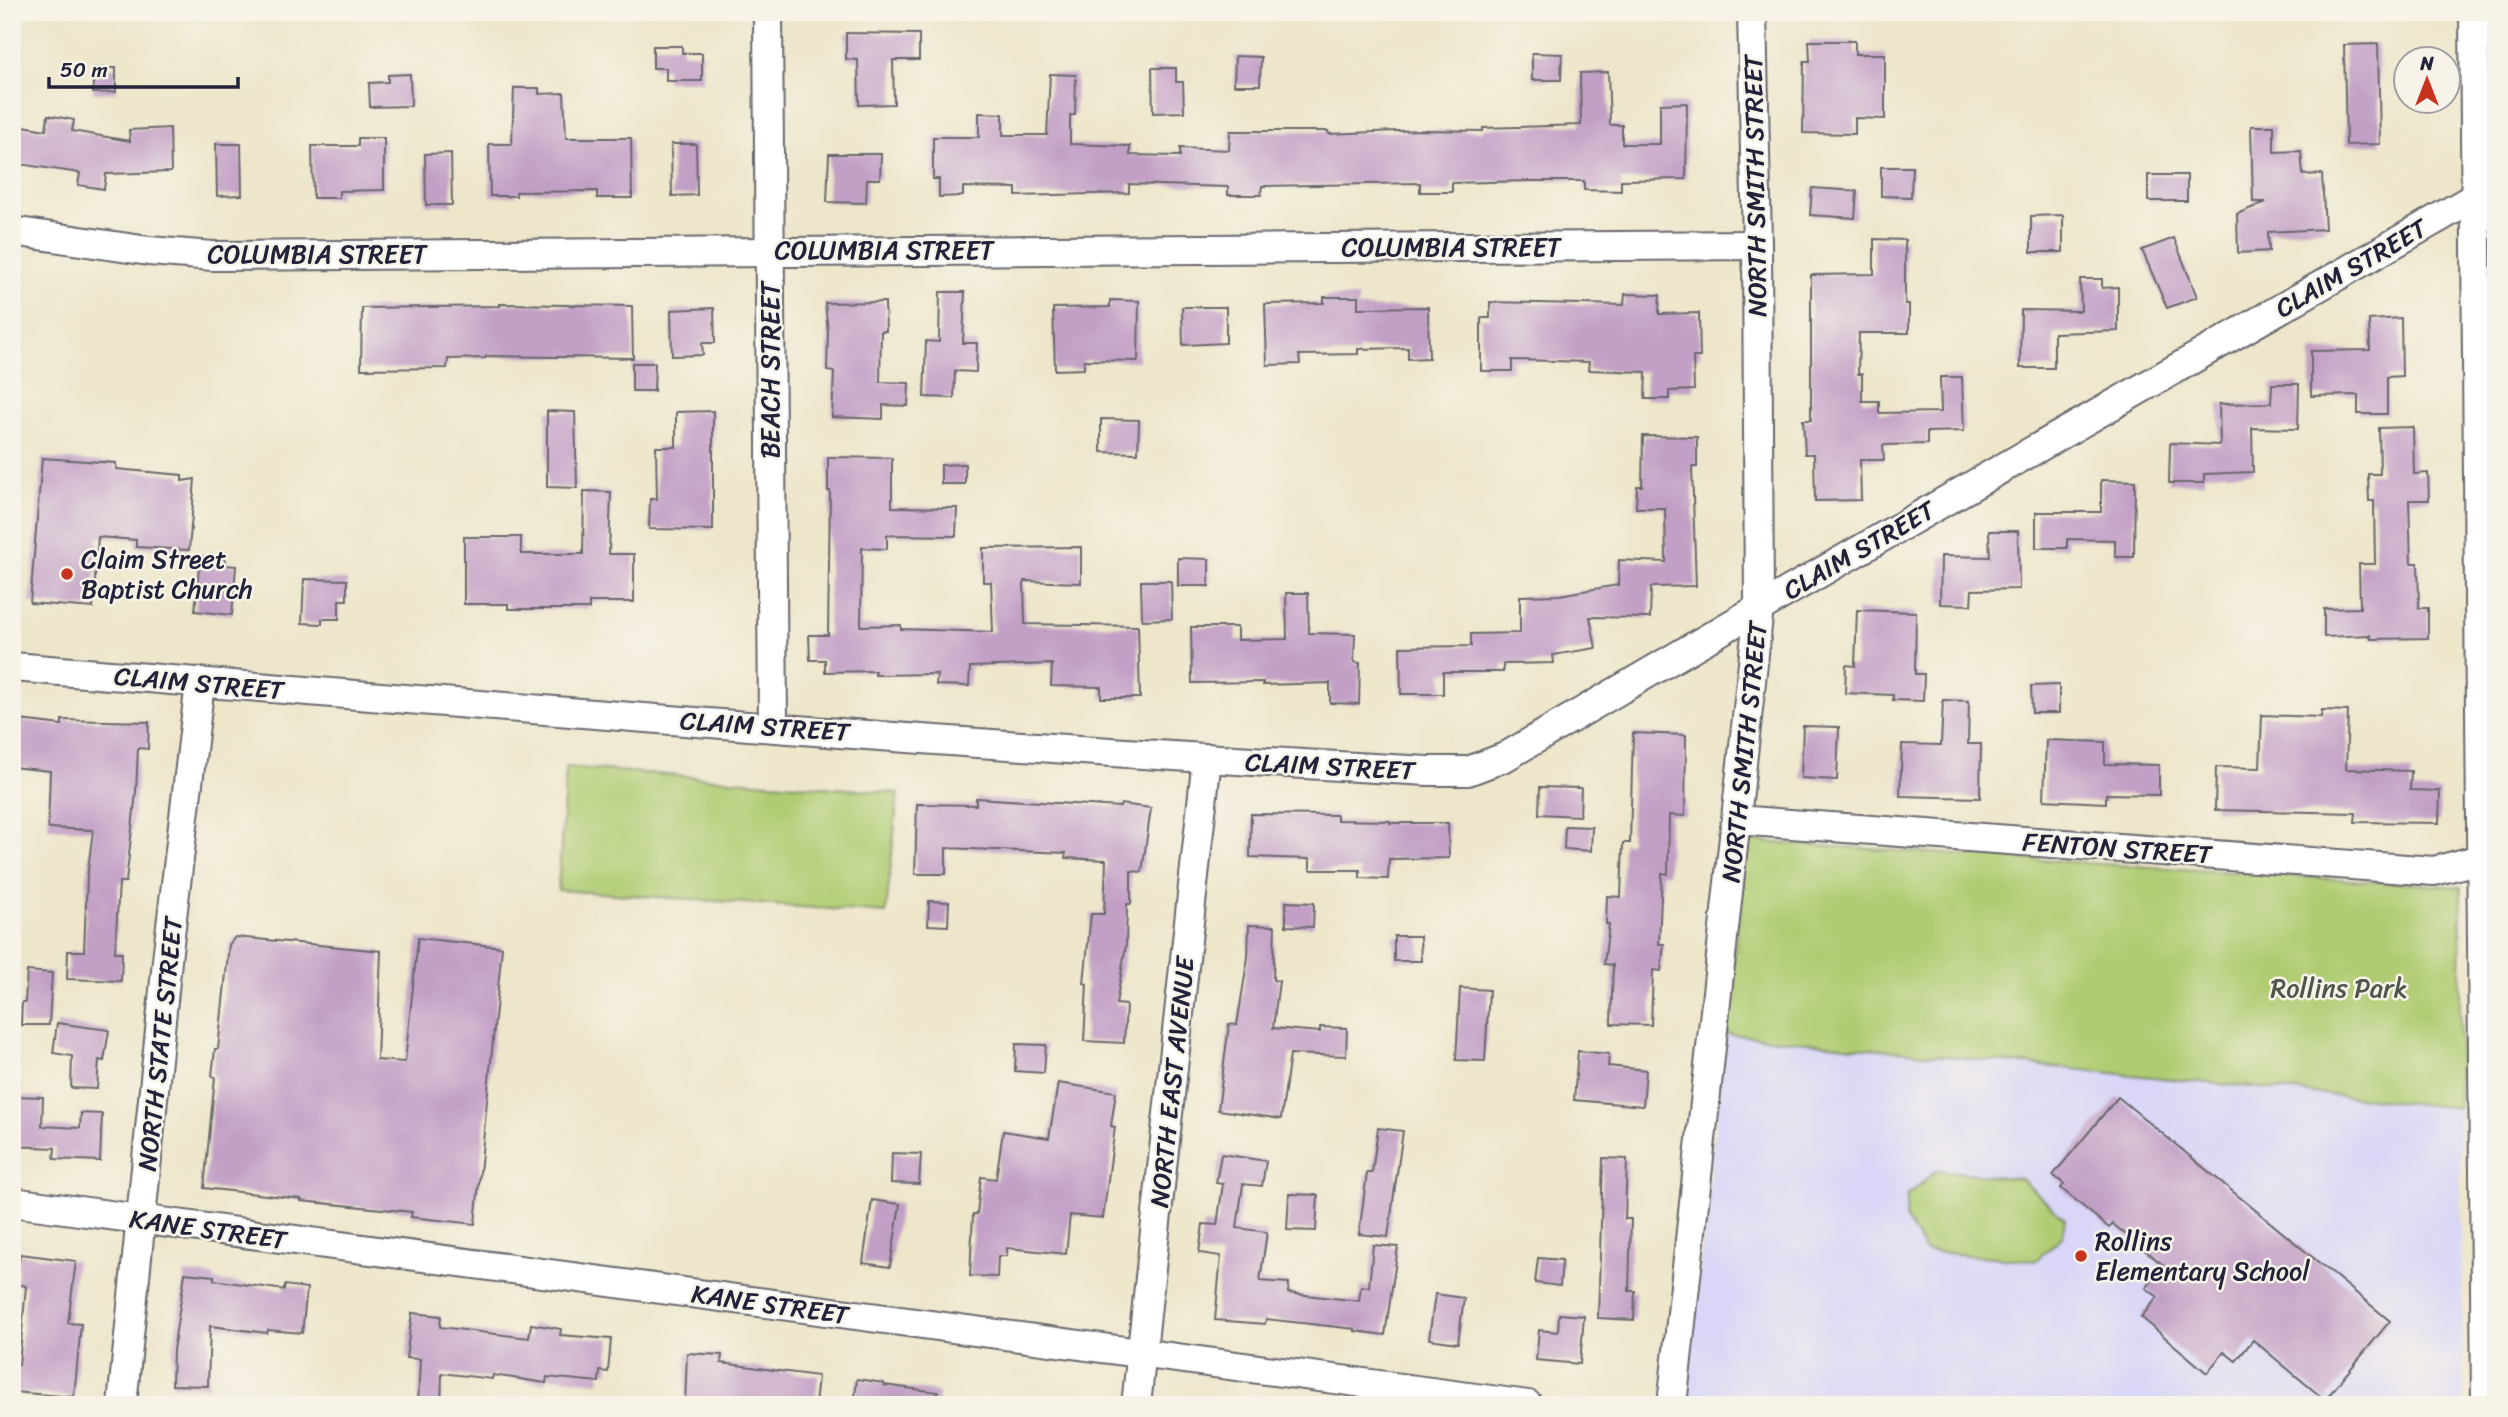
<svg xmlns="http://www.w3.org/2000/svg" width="2508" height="1417" font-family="Sriracha,sans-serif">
<rect width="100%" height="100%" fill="#f7f3e8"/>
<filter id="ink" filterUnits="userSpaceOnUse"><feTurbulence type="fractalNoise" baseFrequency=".0143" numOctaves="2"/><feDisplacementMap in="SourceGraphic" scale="14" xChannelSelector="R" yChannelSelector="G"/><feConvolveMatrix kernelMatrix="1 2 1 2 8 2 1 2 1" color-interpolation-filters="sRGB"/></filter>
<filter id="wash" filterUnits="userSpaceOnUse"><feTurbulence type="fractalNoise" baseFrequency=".00686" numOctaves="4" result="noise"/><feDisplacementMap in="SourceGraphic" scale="28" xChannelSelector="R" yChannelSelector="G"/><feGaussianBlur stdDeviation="1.57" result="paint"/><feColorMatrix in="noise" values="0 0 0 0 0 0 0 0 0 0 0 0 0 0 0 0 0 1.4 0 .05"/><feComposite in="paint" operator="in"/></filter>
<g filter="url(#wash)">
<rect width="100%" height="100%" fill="#ede6ca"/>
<!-- built -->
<path fill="#d9d6f7" d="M1726,1034L2459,1108L2464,1405H1684Z"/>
<!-- green -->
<g fill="#b0cc72" stroke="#697756" stroke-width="2">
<path d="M566,767L898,793L886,913L558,890Z"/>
<path d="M1746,841L2461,887L2459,1108L1726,1034Z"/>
<path d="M1937,1170L2021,1179L2065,1219L2062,1237L2035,1261L1925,1251L1906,1219L1907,1196Z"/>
</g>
<g id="blocks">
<!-- building -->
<g fill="#c2a0c6">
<path d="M846,33L919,34V60H893L894,104L859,105L858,60L846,59Z"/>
<path d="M1809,41H1855V54H1885V119L1855,118V134L1803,133L1804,61H1810Z"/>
<path d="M2378,44L2380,144L2346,145L2344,45Z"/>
<path d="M653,46H682V53H702V81H666V68H653Z"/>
<path d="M1532,53L1562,54L1561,80H1532Z"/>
<path d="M1235,56L1261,57L1260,85H1234Z"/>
<path d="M93,68H116V92L93,93Z"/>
<path d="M1152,68H1176V82H1183L1184,112L1153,113Z"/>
<path d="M1608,72L1610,125H1622V144H1660V104L1687,103L1686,179L1621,180V191L1584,190V181H1530L1452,183V192H1420V183L1262,186L1261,195H1228V187L1129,184V193L1016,196V188L963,187V196L939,197V179H933V137H979V113L1003,114V135H1047L1050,74L1076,75L1075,115H1070V144L1130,146V155L1180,156V148L1229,150L1230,131H1328L1329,134L1421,130L1483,131V128L1581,125L1580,73Z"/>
<path d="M410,74L411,106L370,107L369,83L388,82V75Z"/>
<path d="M514,88H539V94L564,93L566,138H631L632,198H597V191L516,192V196H490L489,144H512Z"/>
<path d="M48,115L74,120L72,131L130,141L129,130L170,128L171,172L106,174L104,189L78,185L80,173L12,163V124L46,130Z"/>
<path d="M2251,126H2274V152L2301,151L2303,175L2322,174L2325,229L2268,232L2269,251L2238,253L2237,214L2266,202H2253Z"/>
<path d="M358,138H384V190L339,191V198H313L312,146H358Z"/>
<path d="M216,144H241L242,195L217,196Z"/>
<path d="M671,144H696L697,195L672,196Z"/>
<path d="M451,153L452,205H426L425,154Z"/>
<path d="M829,154H881L880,179H867L866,203L827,202Z"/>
<path d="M1881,167H1912L1911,197L1881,196Z"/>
<rect x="2148" y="175" width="39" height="26"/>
<path d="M1812,188L1857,191L1855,218L1810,215Z"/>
<path d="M2063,215V252H2031V216Z"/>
<path d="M2174,238L2197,297L2167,308L2142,250Z"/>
<path d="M1874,239L1905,240V304H1909V333H1859L1858,374H1862V401H1879V413L1941,412L1940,377H1962L1964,431L1927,432V444L1883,445L1884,460H1860L1861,500L1815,501L1814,454H1805L1803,420H1811V275L1874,274Z"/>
<path d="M2080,279H2102V288L2118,287V331L2054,333V368H2020L2021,310L2081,311Z"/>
<path d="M940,292H965L963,343H977L976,372L955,371L954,398L924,397L926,341L939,342Z"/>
<path d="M1625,294L1660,295L1659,314L1699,313L1700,357H1693L1694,390L1669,391V399H1645L1646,372L1588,370L1589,362L1512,360V371H1481V318H1490V302L1624,305Z"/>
<path d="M1324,297H1358V308L1428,307L1429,358L1408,359V348L1358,349V354L1299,355L1300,364L1267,365L1265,304L1324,303Z"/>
<path d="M1110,300L1139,301L1138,361L1084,360V369L1055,370L1053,308L1110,307Z"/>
<path d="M885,302L886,331H881L880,382L909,383L908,406L883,405V419L832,417L834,372L827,371L828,332L825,303Z"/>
<path d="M500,304L632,306L633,358L486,356V358L448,359L447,368L361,369L362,308L500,306Z"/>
<path d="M1182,307H1226V343L1183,345Z"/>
<path d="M714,308L715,343H702L703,355L672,356L671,310Z"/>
<path d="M2401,318L2402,376L2387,377V414H2358V395L2311,396V351L2370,350L2369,320Z"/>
<path d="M632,363H655L654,391H632Z"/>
<path d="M2272,384H2299L2298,429L2252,428L2253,472L2204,474V483H2169L2170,443L2220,445L2219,404L2271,403Z"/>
<path d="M547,411L575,412L577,488L547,487Z"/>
<path d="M713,411V530L649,529L650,499H657L656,447H676V412Z"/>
<path d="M1101,419L1139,420L1138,453L1101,452Z"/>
<path d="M2413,427L2414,474L2428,473L2429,500H2409L2411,563H2418L2419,608H2428V638L2371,639L2370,635L2324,637V609L2360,608L2359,564H2375L2374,501H2369L2368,474H2380L2379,428Z"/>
<path d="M1643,436L1697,437V467H1692L1696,586L1651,587L1650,618L1590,617L1596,648L1553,655L1554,663L1503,664V672H1443V694H1401L1400,647L1471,646V634L1520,633V596L1559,595L1618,585L1619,560L1666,562L1665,508H1636L1637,486H1642Z"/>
<path d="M828,457L892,458V507L957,508L956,536L887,535V549L862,548L861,626L901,625V629L993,632L991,582H983V548L1081,547V583L1024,581L1025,624L1138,626L1140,698H1101V687L1051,686L1052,664L970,667L969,686L936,685L937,674L875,675V671L825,672V660H810L809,635H828L830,491H828Z"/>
<path d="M42,458L116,463V469L182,475V481L195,479L189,550L136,547V540L98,537L93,608L30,603Z"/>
<path d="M965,464V484H941V465Z"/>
<path d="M2101,480L2135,481L2134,557H2115V540L2067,539V548H2036V512H2101Z"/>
<path d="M584,491L611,492L609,554H634V602H589V609H508V604H464V537H521V554H583Z"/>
<path d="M1989,531H2018L2019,589L1972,590L1971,605L1940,604L1941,556L1990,557Z"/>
<path d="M200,556L225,559L226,565L236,566L232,615L195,611Z"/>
<path d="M1178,558L1209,559V586H1178Z"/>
<path d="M304,579L347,580V600H339V619H322V624L302,623Z"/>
<path d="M1141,581H1171L1172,619L1142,620Z"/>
<path d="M1286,593H1308L1309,633L1355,634L1354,662L1360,663L1359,704L1330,703V683L1263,685V682L1192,683L1191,627H1237V640L1287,639Z"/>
<path d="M1857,610L1916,612L1915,674H1924L1923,701L1893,700V695L1845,693L1846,665L1855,666Z"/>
<path d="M2059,685V713H2032L2031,686Z"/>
<path d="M1943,700L1969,701L1968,744H1981L1980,798L1900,796L1902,744L1941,745Z"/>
<path d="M2322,710L2348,711L2346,769L2411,771L2410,790L2440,791L2439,823L2355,822L2356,813L2215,810L2216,767L2260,768L2262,715L2321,717Z"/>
<path d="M12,719L62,725V720L149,722L148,749L138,748L136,792L126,882H119L115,952H122L121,981L67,979L68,951H84L87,878L93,830L48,828L50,771L12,767Z"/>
<path d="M1803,726L1839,727L1837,780L1801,778Z"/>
<path d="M1633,733L1686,735L1685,816L1669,815L1668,874L1662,873L1659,944H1664L1661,971L1653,970L1651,1025L1611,1024L1613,965L1604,964L1609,924H1606L1607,896L1621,897L1623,843H1630Z"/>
<path d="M2046,740L2105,742V764L2159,765V795L2106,794V803L2044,800Z"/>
<path d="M1540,787L1581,788L1580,816L1539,814Z"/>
<path d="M976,798L1120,807L1121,804L1151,808L1142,872L1131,871V904H1127L1126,945L1116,1004L1126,1005L1124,1043L1084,1041L1087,984L1084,983L1091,914H1104L1106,860L1065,858L1066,853L946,848V874H915L917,804L976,805Z"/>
<path d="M1251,814L1337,815V820L1390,821V823H1448L1449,858L1389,859L1388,879L1360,878V870H1310V859L1250,857Z"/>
<path d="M1565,826L1592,827L1591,851L1564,849Z"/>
<path d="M929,901L949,902L948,926L928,925Z"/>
<path d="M1286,902L1314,903L1313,927L1286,926Z"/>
<path d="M1249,925L1275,926L1273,980L1279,981L1273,1028L1320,1032V1027L1347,1028L1346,1056L1290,1054L1281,1119L1218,1110L1229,1024L1237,1025L1248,957Z"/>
<path d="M1394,936H1420L1421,961H1394Z"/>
<path d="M235,937L381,951L377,1060L405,1062L418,938L502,947L475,1224L411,1217L412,1212L301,1201V1199L204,1188L215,1077L212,1076L215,1049H218L229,945Z"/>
<path d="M27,971L52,973L49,1025H21L22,1002H25Z"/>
<path d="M1460,988L1489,990L1485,1061L1456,1060Z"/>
<path d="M57,1023L109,1030L104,1061L99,1060L97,1089L71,1088L72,1056L53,1053Z"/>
<path d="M1016,1044L1046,1045L1044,1073L1015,1071Z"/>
<path d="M1578,1051L1609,1054L1608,1066L1646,1070L1643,1106L1574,1100Z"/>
<path d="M1058,1083L1116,1092L1111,1126L1115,1127L1103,1218L1070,1215L1066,1254L1007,1248V1256H998L997,1277L970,1276L973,1214H977L981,1177L996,1179L1003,1131L1049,1138Z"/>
<path d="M12,1096L43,1097L42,1126L80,1128L81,1113L102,1114L100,1161L54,1159L55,1148L12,1146Z"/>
<path d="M2118,1097L2390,1321L2325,1400L2253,1340L2236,1361L2224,1352L2207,1373L2141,1317L2158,1297L2146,1288L2164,1266L2113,1224L2109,1228L2061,1188L2064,1184L2053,1175Z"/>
<path d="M1378,1128L1403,1131L1388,1237L1359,1234L1367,1173H1372Z"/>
<path d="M892,1153L921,1154L919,1184L891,1183Z"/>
<path d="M1221,1154L1266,1161L1262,1186L1243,1184L1237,1228L1267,1232L1260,1281L1289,1283L1288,1293L1359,1301L1361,1286L1369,1287L1373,1245L1398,1247L1385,1335L1355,1331V1329L1266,1319L1265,1324L1215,1320L1221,1256L1199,1253L1203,1224L1217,1225L1223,1184L1216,1183Z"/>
<path d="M1603,1158L1627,1159L1625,1219H1631L1629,1291H1635L1634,1320L1598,1318Z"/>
<path d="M1289,1194L1318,1195L1316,1231L1287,1230Z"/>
<path d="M872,1200L900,1204L890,1267L863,1263Z"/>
<path d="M20,1254L76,1261L68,1323L81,1324L74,1397L12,1392L14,1365H19L26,1286L16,1284Z"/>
<path d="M1538,1258L1562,1260L1560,1286L1535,1283Z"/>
<path d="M185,1273L214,1276V1280L284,1290L285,1285L307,1288L302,1333L268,1330L267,1333L210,1326L208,1386L172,1385L173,1350Z"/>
<path d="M1435,1294L1464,1298L1458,1343L1429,1339Z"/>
<path d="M412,1313L441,1316L440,1327L529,1338L531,1324L561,1329L560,1335L611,1339L608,1372L600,1371L599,1382L547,1377L546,1383L493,1375L492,1379L442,1373L441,1405H418L420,1359L406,1358Z"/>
<path d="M1559,1314L1584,1316L1580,1364L1536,1360L1539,1330L1558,1332Z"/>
<path d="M687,1353L722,1355L721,1363L818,1376L815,1405H685Z"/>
<path d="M857,1379L884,1383V1385L938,1392L937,1405H854Z"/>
</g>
</g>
</g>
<g filter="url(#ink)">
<use href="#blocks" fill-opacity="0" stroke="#69676d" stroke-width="2"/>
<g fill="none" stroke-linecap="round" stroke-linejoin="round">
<!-- minor casing -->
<g stroke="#69676d" stroke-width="32">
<g id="minor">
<path d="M768,12L773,727"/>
<path d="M2474,12L2486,1405"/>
<path d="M12,231L149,251L213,256L1757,245"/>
<path d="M12,667C484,705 955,746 1428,771H1468L1505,757L1790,590L2496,185"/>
<path d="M1736,820L2434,871L2496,855"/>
<path d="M12,1202L1528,1405"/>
<path d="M122,1405L168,951L200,683"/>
<path d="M1136,1405L1207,758"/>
<path d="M1672,1405L1759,608L1757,245L1752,12"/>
</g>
</g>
<!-- minor -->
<use href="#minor" stroke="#fff" stroke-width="28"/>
</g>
</g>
<!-- markers -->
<g fill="#c8321e" stroke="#f7f3e8" stroke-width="2.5">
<circle cx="67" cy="574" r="7"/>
<circle cx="2081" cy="1256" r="7"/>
</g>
<g text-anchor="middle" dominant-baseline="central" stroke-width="5" stroke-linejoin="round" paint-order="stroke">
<!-- street labels -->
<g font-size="26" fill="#22223b" stroke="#f7f3e8">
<text transform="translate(1755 186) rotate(-91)">NORTH SMITH STREET</text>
<text x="1451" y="247">COLUMBIA STREET</text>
<text x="884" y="250">COLUMBIA STREET</text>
<text x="317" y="254">COLUMBIA STREET</text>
<text transform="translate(2351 268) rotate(-30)">CLAIM STREET</text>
<text transform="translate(770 370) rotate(-90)">BEACH STREET</text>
<text transform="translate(1859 550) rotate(-30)">CLAIM STREET</text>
<text transform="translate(199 683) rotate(5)">CLAIM STREET</text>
<text transform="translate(765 726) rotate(4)">CLAIM STREET</text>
<text transform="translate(1744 752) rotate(-84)">NORTH SMITH STREET</text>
<text transform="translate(1330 766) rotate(3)">CLAIM STREET</text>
<text transform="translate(2117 848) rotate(4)">FENTON STREET</text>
<text transform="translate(160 1044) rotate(-84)">NORTH STATE STREET</text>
<text transform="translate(1172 1082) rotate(-84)">NORTH EAST AVENUE</text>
<text transform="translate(208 1229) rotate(8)">KANE STREET</text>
<text transform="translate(770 1304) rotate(8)">KANE STREET</text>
</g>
<!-- poi labels -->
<g font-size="26" fill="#22223b" stroke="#f7f3e8" text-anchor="start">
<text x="81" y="559">Claim Street<tspan x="81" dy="30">Baptist Church</tspan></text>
<text x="2095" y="1241">Rollins<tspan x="2095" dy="30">Elementary School</tspan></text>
</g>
<!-- park labels -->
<g font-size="26" fill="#4d554c" stroke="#f7f3e8">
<text x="2339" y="988">Rollins Park</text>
</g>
</g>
<!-- margin -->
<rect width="2508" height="1417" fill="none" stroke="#f7f3e8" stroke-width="42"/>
<!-- north arrow -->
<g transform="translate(2427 80)"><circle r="33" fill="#f7f3e8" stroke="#a29fa3" stroke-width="2"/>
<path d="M0-5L12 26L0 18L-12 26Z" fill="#c8321e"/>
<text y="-10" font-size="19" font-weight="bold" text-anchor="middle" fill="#22223b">N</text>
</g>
<!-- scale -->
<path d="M49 77v10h189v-10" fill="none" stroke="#22223b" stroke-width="3.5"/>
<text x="60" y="77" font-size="21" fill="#22223b" stroke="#f7f3e8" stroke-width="5" paint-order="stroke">50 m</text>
</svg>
